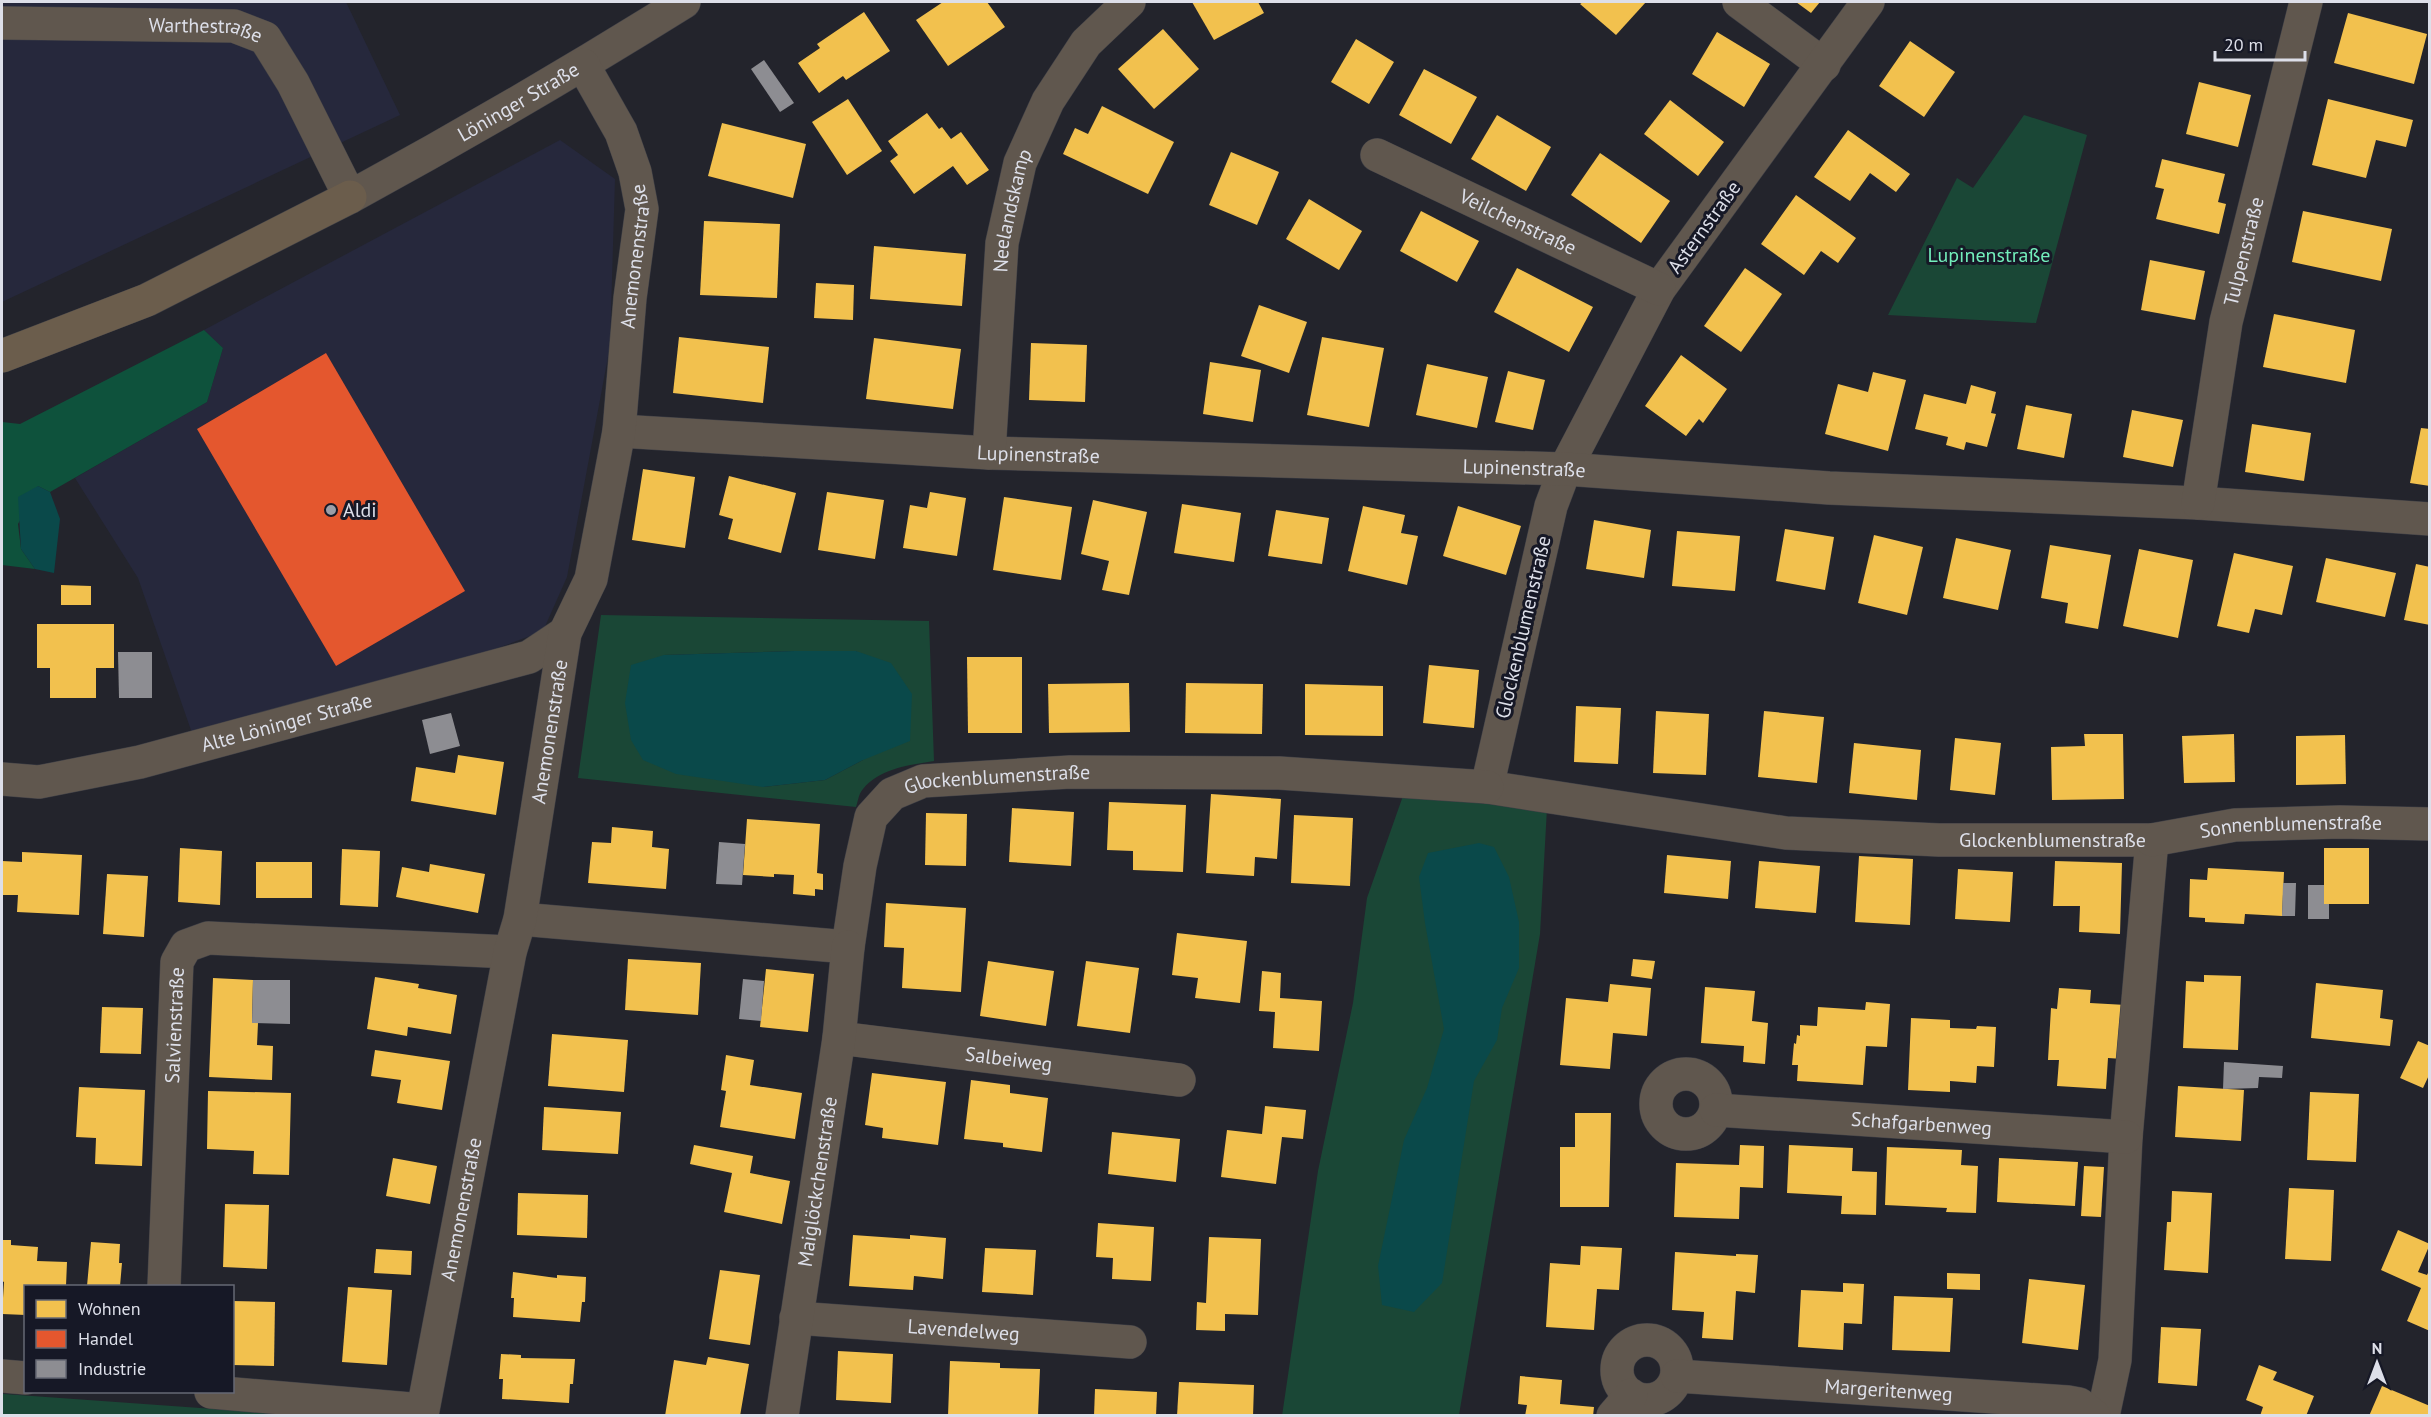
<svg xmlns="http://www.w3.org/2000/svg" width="2431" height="1417" font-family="'PT Sans',sans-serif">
<rect width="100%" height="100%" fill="#23242c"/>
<!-- built -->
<g fill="#26283c">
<path d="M2,2H346L400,115L2,302Z"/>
<path d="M560,140L615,179L610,346L567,577L543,631L471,658L192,733L138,578L75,478L207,402L223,348L204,330Z"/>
</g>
<!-- green -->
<g fill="#1a4736" fill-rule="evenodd">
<path d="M2024,115L2087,135L2036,323L1888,315L1957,178L1973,188Z"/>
<path d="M601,615L929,621L934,761C910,765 880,768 863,789C859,793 858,801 856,807L578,778ZM794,651H857L863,760L825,780L763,787L664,655Z"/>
<path d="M1404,793L1547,808L1540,934L1459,1415L1282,1416L1318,1171L1353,1003L1367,898Z"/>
<path d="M2,1394H4L296,1415H2Z"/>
</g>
<!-- forest -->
<path fill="#0e523c" d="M204,330L223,348L207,402L50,492L38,486L18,524L21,549L35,569L2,565V422L20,424Z"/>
<!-- water -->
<g fill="#0a494a">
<path d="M38,486L50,492L60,519L54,573L35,569L21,549L18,497Z"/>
<path d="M794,651H856L891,663L912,694L910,741L863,760L825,780L763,787L676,774L643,760L631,740L625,703L631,665L664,655Z"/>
<path d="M1479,843L1494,847L1509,877L1519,922V968L1502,1008L1497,1040L1474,1081L1442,1283L1414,1312L1382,1305L1378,1266L1404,1140L1427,1088L1444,1029L1425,923L1419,877L1428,853Z"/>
</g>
<!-- homes -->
<g fill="#f2c14e">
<path d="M943,2H987L1005,27L948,66L916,20Z"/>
<path d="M1192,2H1258L1264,13L1214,40Z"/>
<path d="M1583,2H1646L1616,35L1580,4Z"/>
<path d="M1796,2H1820L1811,13Z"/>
<path d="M864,12L890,51L846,80L843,76L819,93L798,63L820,48L817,44Z"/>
<path d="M2348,13L2427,34L2414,84L2334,63Z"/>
<path d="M1163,29L1199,69L1154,109L1118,69Z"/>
<path d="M1717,32L1770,64L1744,107L1692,74Z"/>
<path d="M1356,39L1394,62L1369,104L1331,82Z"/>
<path d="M1910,41L1955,72L1924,117L1879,86Z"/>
<path d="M1424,69L1477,97L1451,144L1399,115Z"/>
<path d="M2199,82L2251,95L2238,147L2186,134Z"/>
<path d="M848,99L882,151L847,175L812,122Z"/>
<path d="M2328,99L2413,120L2406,147L2376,140L2366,178L2312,165Z"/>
<path d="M1670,100L1724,142L1698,176L1644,134Z"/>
<path d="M1102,106L1174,142L1148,194L1063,154L1075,128L1088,134Z"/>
<path d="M927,113L939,129L942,127L951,139L961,132L989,170L967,185L953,166L914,194L890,161L898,155L888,141Z"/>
<path d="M1497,115L1551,147L1526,191L1471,159Z"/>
<path d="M722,123L806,144L793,198L708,176Z"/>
<path d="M1848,130L1910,174L1896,192L1870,173L1850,201L1814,177Z"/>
<path d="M1231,152L1279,172L1257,225L1209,205Z"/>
<path d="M1600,153L1670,201L1641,243L1571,195Z"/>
<path d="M2162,159L2225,174L2218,202L2226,204L2219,234L2156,219L2164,189L2155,187Z"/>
<path d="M1796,195L1856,238L1838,263L1821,251L1804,275L1761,244Z"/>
<path d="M1309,199L1362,231L1339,270L1286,239Z"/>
<path d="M1421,211L1479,241L1457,282L1400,251Z"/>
<path d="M2303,211L2392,229L2381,281L2292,262Z"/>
<path d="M704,221L780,224L777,298L700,295Z"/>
<path d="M874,246L966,254L962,306L870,299Z"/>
<path d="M2150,260L2205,271L2195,320L2141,310Z"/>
<path d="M1517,268L1593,307L1569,352L1494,312Z"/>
<path d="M1745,268L1782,294L1741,352L1704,326Z"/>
<path d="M816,283L854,285L853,320L814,318Z"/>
<path d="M1259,305L1307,322L1289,373L1241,356Z"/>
<path d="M2274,314L2355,330L2346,383L2263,367Z"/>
<path d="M679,337L769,347L763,403L673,393Z"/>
<path d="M1322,337L1384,348L1369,427L1307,415Z"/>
<path d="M874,338L961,349L953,409L866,399Z"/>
<path d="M1031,343L1087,345L1085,402L1029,400Z"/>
<path d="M1681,355L1727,389L1703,423L1699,419L1686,436L1645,406Z"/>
<path d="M1210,362L1261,370L1253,422L1203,414Z"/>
<path d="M1427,364L1488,377L1477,428L1416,415Z"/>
<path d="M1508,371L1545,380L1533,430L1495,422Z"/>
<path d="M1873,372L1906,380L1888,451L1825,434L1838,384L1868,392Z"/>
<path d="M1971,385L1996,392L1991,413L1996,414L1987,447L1966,442L1964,450L1946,445L1948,437L1915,429L1924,394L1966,404Z"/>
<path d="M2026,405L2072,414L2064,458L2017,449Z"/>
<path d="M2132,410L2183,420L2173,467L2123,457Z"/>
<path d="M2252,424L2311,433L2304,481L2245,472Z"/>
<path d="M2421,428L2430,429V486L2410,483Z"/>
<path d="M643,469L695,477L685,548L632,540Z"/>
<path d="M729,476L796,493L781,553L728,539L733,519L719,515Z"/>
<path d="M827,492L884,500L875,559L818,550Z"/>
<path d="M930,492L966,498L957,556L903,548L910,505L927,508Z"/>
<path d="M1004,497L1072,507L1061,580L993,570Z"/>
<path d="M1093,500L1147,512L1129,595L1102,590L1109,561L1081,554Z"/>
<path d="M1182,504L1241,513L1234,562L1174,553Z"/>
<path d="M1363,506L1405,515L1401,533L1418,536L1407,585L1348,571Z"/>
<path d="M1458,506L1521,526L1506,575L1443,556Z"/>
<path d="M1276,510L1329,518L1322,564L1268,556Z"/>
<path d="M1594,520L1651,530L1644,578L1586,569Z"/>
<path d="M1785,529L1834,537L1825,590L1776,581Z"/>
<path d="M1677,531L1740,536L1735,591L1672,586Z"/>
<path d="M1874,535L1923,547L1907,615L1858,603Z"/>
<path d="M1956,538L2011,550L1998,610L1943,598Z"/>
<path d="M2050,545L2111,555L2098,629L2065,623L2068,603L2041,598Z"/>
<path d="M2139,549L2193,560L2178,638L2123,626Z"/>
<path d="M2234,553L2293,566L2282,615L2255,609L2249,633L2217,626Z"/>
<path d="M2326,558L2396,573L2385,617L2316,602Z"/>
<path d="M2416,564L2430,567V625L2404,620Z"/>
<path d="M61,585L91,586V605H61Z"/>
<path d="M37,624H114V668H96V698H50V668H37Z"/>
<path d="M967,657H1022V733H968Z"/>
<path d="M1429,665L1479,670L1474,728L1423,723Z"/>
<path d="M1129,683L1130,732L1049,733L1048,684Z"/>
<path d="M1186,683L1263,684L1262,734L1185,733Z"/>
<path d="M1305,684L1383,686V736L1305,735Z"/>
<path d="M1576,706L1621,708L1618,764L1574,762Z"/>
<path d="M1656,711L1709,714L1706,775L1653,773Z"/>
<path d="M1764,711L1824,717L1817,783L1758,777Z"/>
<path d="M2084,734H2123L2124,799L2052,800L2051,747L2085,746Z"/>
<path d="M2234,734L2235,782L2184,783L2182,736Z"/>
<path d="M2345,735L2346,784L2296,785V736Z"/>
<path d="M1955,738L2001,743L1995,795L1950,790Z"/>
<path d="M1854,743L1921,750L1917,800L1849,793Z"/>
<path d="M458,755L504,762L496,815L411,801L416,767L455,773Z"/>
<path d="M1211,794L1281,799L1277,859L1255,857L1254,876L1206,873Z"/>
<path d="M1109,802L1186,805L1183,872L1133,870V851L1107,850Z"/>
<path d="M1012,808L1074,812L1071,866L1009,862Z"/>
<path d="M926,813L967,814L966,866L925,865Z"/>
<path d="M1294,815L1353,818L1350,886L1291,883Z"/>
<path d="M747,819L820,824L817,873L823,874V890L815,889V896L793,894L794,875L774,874V877L743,875Z"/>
<path d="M612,827L653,831L652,847L669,849L666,889L588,883L592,842L611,843Z"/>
<path d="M180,848L222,851L220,905L178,902Z"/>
<rect x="2324" y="848" width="45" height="56"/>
<path d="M342,849L380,851L378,907L340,905Z"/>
<path d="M22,852L82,855L79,915L17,912L18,895H2V861L22,862Z"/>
<path d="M1667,855L1731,861L1728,899L1664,893Z"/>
<path d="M1859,856L1913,859L1910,925L1855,922Z"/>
<path d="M1759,861L1820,866L1816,913L1755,908Z"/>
<path d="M2055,861L2122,863L2120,934L2079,932L2080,906H2053Z"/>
<rect x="256" y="862" width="56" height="36"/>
<path d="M430,864L485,874L478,913L396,897L402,867L429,872Z"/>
<path d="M2208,868L2284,872L2282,916L2245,914L2244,924L2205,922V918L2189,917L2190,879L2207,880Z"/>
<path d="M1958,869L2013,872L2010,922L1955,919Z"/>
<path d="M107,874L148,876L144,937L103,934Z"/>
<path d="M886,903L966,908L961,992L902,988L904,948L884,947Z"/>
<path d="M1177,933L1247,941L1240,1003L1195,998L1198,978L1172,975Z"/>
<path d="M628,959L701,963L698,1015L625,1010Z"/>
<path d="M1633,959L1655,961L1652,979L1631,976Z"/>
<path d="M988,961L1054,971L1046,1026L980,1016Z"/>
<path d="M1086,961L1139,968L1130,1033L1077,1026Z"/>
<path d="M766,969L814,974L808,1032L760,1027Z"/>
<path d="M1262,971L1281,973L1280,998L1322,1001L1319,1051L1273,1048L1275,1012L1259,1011Z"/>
<path d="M2204,975L2241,976L2238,1050L2183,1048L2186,981L2204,982Z"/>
<path d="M375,977L419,984L418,988L457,995L451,1034L408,1027L407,1036L367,1029Z"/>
<path d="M213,978L253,980L252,1023H258L257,1045L273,1046L272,1080L209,1077Z"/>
<path d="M2316,983L2383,990L2380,1018L2393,1020L2390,1046L2311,1038Z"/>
<path d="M1610,984L1651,988L1647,1036L1613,1033L1610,1069L1560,1065L1566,998L1608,1002Z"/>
<path d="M1705,987L1755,991L1752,1021L1768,1023L1765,1064L1743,1062L1744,1046L1701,1043Z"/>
<path d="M2059,988L2091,990L2090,1003L2126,1005L2123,1059L2108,1058L2106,1089L2057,1086L2059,1060H2048L2051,1008L2057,1009Z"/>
<path d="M1866,1002L1890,1004L1887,1047L1866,1046L1863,1085L1797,1081L1798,1065H1792L1794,1043L1796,1044L1797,1035L1800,1036V1025L1817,1026L1818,1007L1865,1010Z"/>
<path d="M102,1007L143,1008L141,1054L100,1053Z"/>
<path d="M1911,1018L1950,1020V1028L1976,1029L1977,1026L1996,1027L1994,1067L1977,1066L1976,1083L1950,1081V1092L1908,1090Z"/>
<path d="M552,1034L628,1040L624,1092L548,1086Z"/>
<path d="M2418,1041L2430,1046V1073L2423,1088L2400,1078Z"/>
<path d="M375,1050L450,1061L442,1110L397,1103L401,1080L371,1076Z"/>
<path d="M726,1055L754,1060L750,1085L802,1093L795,1139L720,1127L726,1091L721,1090Z"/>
<path d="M872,1073L946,1082L938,1145L882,1138L883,1128L865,1125Z"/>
<path d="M971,1080L1010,1085V1093L1048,1098L1042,1152L1003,1147V1143L964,1139Z"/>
<path d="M2178,1086L2244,1090L2241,1141L2175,1137Z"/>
<path d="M79,1087L145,1090L142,1166L95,1164L96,1138L76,1137Z"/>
<path d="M208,1091L291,1093L289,1175L253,1174L254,1151L207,1149Z"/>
<path d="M2310,1092L2359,1094L2356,1162L2307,1160Z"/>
<path d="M1265,1106L1306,1110L1303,1139L1282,1137L1276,1184L1221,1177L1227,1130L1262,1134Z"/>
<path d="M544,1107L621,1112L618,1154L542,1150Z"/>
<path d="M1575,1113H1611L1609,1207H1560V1147H1575Z"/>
<path d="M1112,1132L1180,1139L1176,1182L1108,1174Z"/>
<path d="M694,1145L753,1156L750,1173L790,1181L782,1224L724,1212L732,1173L690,1164Z"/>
<path d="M1740,1145L1764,1146L1763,1188L1740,1187L1739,1219L1674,1217L1676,1163L1739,1165Z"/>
<path d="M1789,1145L1853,1148L1852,1171L1877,1172L1876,1215L1841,1214L1842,1196L1787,1193Z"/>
<path d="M1887,1147L1962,1150L1961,1165L1978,1166L1976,1213L1946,1212L1947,1208L1885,1205Z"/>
<path d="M393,1158L437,1166L430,1204L386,1196Z"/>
<path d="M1999,1158L2078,1162L2075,1206L1997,1202Z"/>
<path d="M2084,1166L2104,1167L2101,1217L2081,1216Z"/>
<path d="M2289,1188L2334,1190L2331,1261L2285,1259Z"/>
<path d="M2172,1191L2212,1193L2208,1273L2164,1270L2167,1222H2171Z"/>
<path d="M518,1193L588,1195L587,1238L517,1235Z"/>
<path d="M225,1204L269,1205L267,1269L223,1267Z"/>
<path d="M1098,1223L1154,1227L1151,1281L1112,1279L1113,1258L1096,1257Z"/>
<path d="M2398,1230L2430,1244L2418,1272L2427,1275L2430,1269V1331L2407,1321L2421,1288L2381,1270Z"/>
<path d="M853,1235L910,1239V1235L946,1238L943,1279L914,1276L913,1290L849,1286Z"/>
<path d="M1209,1237L1261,1239L1258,1315L1225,1314V1331L1196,1330L1197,1302L1206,1303Z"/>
<path d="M2,1240H11V1245L38,1247L37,1261L67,1262L66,1286H26V1315L2,1314L4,1282L2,1281Z"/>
<path d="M91,1242L120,1244L119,1263H122L120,1286H87Z"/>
<path d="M1581,1246L1622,1248L1619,1290L1597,1289L1594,1330L1546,1327L1550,1263L1580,1265Z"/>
<path d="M985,1248L1036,1250L1033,1295L982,1292Z"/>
<path d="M376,1249L412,1251L411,1275L374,1273Z"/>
<path d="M1675,1252L1736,1256V1254L1758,1255L1755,1293L1736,1291L1733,1340L1702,1338L1704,1312L1672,1310Z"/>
<path d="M720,1270L760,1275L750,1345L709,1339Z"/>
<path d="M513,1272L549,1277L557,1278V1275L586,1277L585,1302H582L580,1322L513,1317L514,1298H511Z"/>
<path d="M1947,1273L1980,1274V1290L1947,1289Z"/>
<path d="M2029,1279L2085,1285L2078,1350L2022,1343Z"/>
<path d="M1843,1283L1864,1284L1862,1324L1844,1323L1843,1350L1798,1347L1801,1290L1843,1292Z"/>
<path d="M348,1287L392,1290L387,1365L342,1362Z"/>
<path d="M1894,1296L1953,1298L1950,1352L1892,1350Z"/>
<path d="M232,1301L275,1302L274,1366L232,1365Z"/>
<path d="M2161,1327L2201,1329L2197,1386L2158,1383Z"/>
<path d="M838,1351L893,1354L891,1403L836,1400Z"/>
<path d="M501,1354L521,1355V1358L575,1359L573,1384H570L569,1403L502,1399L503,1379H499Z"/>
<path d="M708,1357L749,1364L740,1416H665L674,1360L706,1365Z"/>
<path d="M950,1361L1000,1363V1368L1040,1369L1038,1416H948Z"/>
<path d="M2259,1365L2277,1372L2273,1380L2314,1396L2306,1416H2260L2263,1407L2246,1400Z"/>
<path d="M1520,1376L1562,1380L1560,1404L1594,1407L1593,1416H1525L1527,1405L1518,1404Z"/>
<path d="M1179,1382L1254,1385L1253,1416H1177Z"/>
<path d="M2382,1386L2430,1406V1416H2369Z"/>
<path d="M1095,1389L1157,1392L1156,1416H1094Z"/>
</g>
<!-- shops -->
<path fill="#e4572e" d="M326,353L465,591L336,666L197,429Z"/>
<!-- industry -->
<g fill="#8d8d92">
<path d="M764,60L794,103L780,112L751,69Z"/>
<path d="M118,652H152V698H119Z"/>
<path d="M451,713L460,746L430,754L422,720Z"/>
<path d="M719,842L745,844L742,885L716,884Z"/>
<path d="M2283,883H2296L2295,916H2282Z"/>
<path d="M2308,885H2324V904H2329V919H2308Z"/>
<path d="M743,979L764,981L761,1021L739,1019Z"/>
<path d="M253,980H290V1024L252,1023Z"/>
<path d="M2224,1062L2283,1066L2282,1078L2259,1077L2258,1088L2223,1089Z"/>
</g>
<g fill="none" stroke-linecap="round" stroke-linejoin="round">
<!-- minor casing -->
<g stroke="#3e3f46" stroke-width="34">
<g id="minor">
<path d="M1739,2L1824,65"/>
<path id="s1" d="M1868,2L1659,289L1565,469L1551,506L1487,787L1786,833L1939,840H2152L2126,1137L2115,1360L2103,1416"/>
<path id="s2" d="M2,23L234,26L265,38L293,83L350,197C464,135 575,70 684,2"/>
<path id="s3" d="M1377,155L1659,289"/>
<path id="s4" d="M619,431L989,453L1565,469L1829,488L2198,503L2430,519"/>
<path id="s5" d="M989,453L1002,243L1020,163L1048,101L1086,43L1129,2"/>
<path id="s6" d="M2198,503L2226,322L2306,2"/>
<path id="s7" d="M2,779L39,782L140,762L529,657L565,633"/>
<path id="s8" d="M2152,840L2235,825L2340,822L2430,824"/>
<path id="s9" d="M520,919L848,947L860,866L871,817L892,794L923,781L1070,772L1279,773L1487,787"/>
<path id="s10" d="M839,1038L1179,1080"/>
<circle cx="1686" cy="1104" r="30"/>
<path id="s11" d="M1716,1110L2126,1137"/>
<path id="s12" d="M164,1286L177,962L186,946L208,938L510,952"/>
<path id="s13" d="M796,1318L1130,1342"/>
<circle cx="1647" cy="1370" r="30"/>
<path d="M2,1376L26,1378"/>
<path id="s14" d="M1677,1376L2068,1402L2079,1404L2094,1416"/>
<path id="s15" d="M211,1392L423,1410L510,952L520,919L565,633L591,579L619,431L630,298L642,209L635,172L621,132L583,65"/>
<path id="s16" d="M782,1416L839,1038L848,947"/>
<path d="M1613,1416L1631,1395"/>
</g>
</g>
<!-- highway casing -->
<g stroke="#3e3f46" stroke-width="34">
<path id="highway" d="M2,356L147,300L350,197"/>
</g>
<!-- minor -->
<use href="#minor" stroke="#60574e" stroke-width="33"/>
<!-- highway -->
<use href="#highway" stroke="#6b5d4c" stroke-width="33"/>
</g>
<!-- markers -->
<circle fill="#9c9ea7" stroke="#161826" stroke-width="2" cx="331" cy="510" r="6"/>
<g text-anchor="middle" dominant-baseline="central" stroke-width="6" stroke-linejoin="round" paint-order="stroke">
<!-- street labels -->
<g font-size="20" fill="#dddfe9" stroke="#161826">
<text stroke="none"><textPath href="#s2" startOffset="204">Warthestraße</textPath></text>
<text stroke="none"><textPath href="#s2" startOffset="639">Löninger Straße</textPath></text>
<text stroke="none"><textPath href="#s5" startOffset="244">Neelandskamp</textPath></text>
<text stroke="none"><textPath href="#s3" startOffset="156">Veilchenstraße</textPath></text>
<text transform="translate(1704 227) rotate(-54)">Asternstraße</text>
<text stroke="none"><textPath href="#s6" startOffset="256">Tulpenstraße</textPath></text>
<text stroke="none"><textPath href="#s15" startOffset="1389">Anemonenstraße</textPath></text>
<text stroke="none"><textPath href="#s4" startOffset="420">Lupinenstraße</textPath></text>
<text stroke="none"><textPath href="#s4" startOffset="906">Lupinenstraße</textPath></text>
<text transform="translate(1523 627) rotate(-77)">Glockenblumenstraße</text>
<text stroke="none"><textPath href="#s7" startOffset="292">Alte Löninger Straße</textPath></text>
<text stroke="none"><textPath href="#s15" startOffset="903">Anemonenstraße</textPath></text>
<text stroke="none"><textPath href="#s9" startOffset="600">Glockenblumenstraße</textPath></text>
<text stroke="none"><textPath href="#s8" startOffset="140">Sonnenblumenstraße</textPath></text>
<text stroke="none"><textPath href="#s1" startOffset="1455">Glockenblumenstraße</textPath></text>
<text stroke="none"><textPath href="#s12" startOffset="261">Salvienstraße</textPath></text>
<text stroke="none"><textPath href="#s10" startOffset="171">Salbeiweg</textPath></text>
<text stroke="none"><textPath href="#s11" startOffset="206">Schafgarbenweg</textPath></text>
<text stroke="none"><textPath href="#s16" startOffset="237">Maiglöckchenstraße</textPath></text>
<text stroke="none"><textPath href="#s15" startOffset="417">Anemonenstraße</textPath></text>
<text stroke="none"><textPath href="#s13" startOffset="168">Lavendelweg</textPath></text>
<text stroke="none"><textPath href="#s14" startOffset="212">Margeritenweg</textPath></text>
</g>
<!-- park labels -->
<g font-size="20" fill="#73efbc" stroke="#161826">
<text x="1989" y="255">Lupinenstraße</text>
</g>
<!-- poi labels -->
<g font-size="20" fill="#dddfe9" stroke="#161826" text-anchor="start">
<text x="343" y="510">Aldi</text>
</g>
</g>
<!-- border -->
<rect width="2431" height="1417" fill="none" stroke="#dddfe9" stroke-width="6"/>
<!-- legend -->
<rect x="24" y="1285" width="210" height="108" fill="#161826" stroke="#666874" stroke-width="1.5"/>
<rect x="36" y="1300" width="30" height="18" fill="#f2c14e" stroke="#666874" stroke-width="1.5"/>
<text x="78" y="1315" font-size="18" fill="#dddfe9">Wohnen</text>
<rect x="36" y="1330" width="30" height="18" fill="#e4572e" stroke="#666874" stroke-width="1.5"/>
<text x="78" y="1345" font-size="18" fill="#dddfe9">Handel</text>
<rect x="36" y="1360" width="30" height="18" fill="#8d8d92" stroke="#666874" stroke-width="1.5"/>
<text x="78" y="1375" font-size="18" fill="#dddfe9">Industrie</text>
<!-- north arrow -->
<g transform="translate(2377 1363)" stroke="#161826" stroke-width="4.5" paint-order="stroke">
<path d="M0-4.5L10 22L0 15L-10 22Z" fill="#dddfe9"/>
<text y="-9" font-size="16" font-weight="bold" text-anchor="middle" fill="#dddfe9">N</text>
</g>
<!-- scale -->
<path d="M2215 51v9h90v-9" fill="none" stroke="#dddfe9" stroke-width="3"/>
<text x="2224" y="51" font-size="18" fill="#dddfe9" stroke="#161826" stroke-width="4.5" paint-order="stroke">20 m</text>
</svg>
